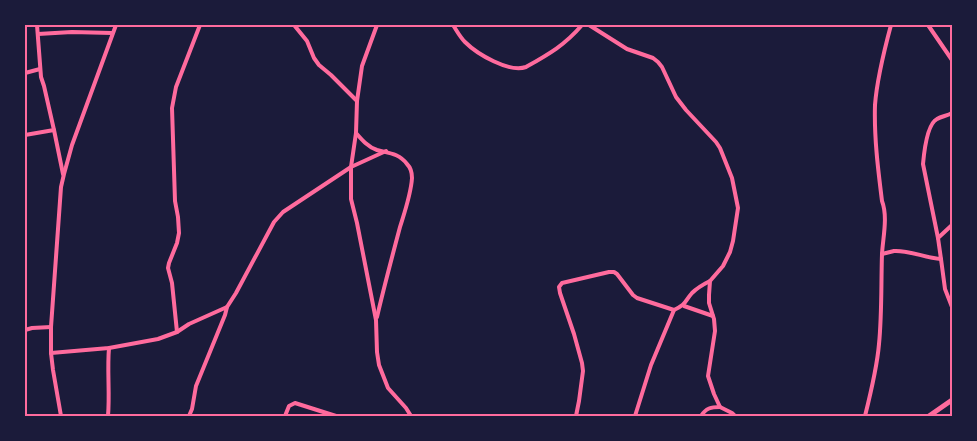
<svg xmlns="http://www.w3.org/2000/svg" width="977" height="441" font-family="'Open Sans',sans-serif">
<rect width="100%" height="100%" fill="#1b1b3a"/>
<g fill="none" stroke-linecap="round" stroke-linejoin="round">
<!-- minor -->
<g stroke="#ff6b9d" stroke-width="4">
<path d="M294,25L307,41L314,58L319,65L331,75L357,101"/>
<path d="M377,25L362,66L357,101L356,133L351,167V199L357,223L376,320L377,352L379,365L388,388L406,408L411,416"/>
<path d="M453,25C457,31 460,37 465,42C477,54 509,73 526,67C549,54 565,45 582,25"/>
<path d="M589,25L627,49L653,58L658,62L662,67L676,97L686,110L716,142L720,148L732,178L738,208L733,241L730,252L723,266L710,281L709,295V303L714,319L715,331L708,376L714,394L720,407L732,413L735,416"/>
<path d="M928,25L952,60"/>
<path d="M38,34L72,32L112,33"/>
<path d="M25,73L40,69"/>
<path d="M54,130L63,174"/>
<path d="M356,133C362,140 368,147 377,150C388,153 399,153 407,164C411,168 412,173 412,178C411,194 405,211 400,227C392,257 384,287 377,317"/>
<path d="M25,135L54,130L44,86L41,77L37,25"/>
<path d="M938,238L923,164C924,153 927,124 937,119C942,116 947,116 952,113"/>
<path d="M882,254C886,253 890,252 894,251C909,250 925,258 941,259L938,238L952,225"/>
<path d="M941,259L945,289L952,307"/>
<path d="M684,306L713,316"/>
<path d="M25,330L32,328L51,327"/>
<path d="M177,332L172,283L168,268L169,263L177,243L179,233L178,217L175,201L172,108L176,87L200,25"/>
<path d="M51,353L109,348L158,339L177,332L189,324L227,307L236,293L274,222L283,212L351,167L386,151"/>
<path d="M61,416L53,370L51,353V327L61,187L64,174L72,145L116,25"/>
<path d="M108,416C110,393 107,371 109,348"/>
<path d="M189,416L192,409L196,386L225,315L227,307"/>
<path d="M285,416L289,406L295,403L336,416"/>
<path d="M576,416L579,401L583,371L582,363L574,334L560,293L559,287L562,283L609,272H614L617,274L633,295L637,298L674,310"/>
<path d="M635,416L651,365L674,310C687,304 684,302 692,293C697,288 704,284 710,281"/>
<path d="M701,416C706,408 711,407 720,407"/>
<path d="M865,416C871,392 877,368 879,344C882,314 881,284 882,254C883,237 888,217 882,201C878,169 874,137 875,105C877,78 884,51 891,25"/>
</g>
<!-- tertiary -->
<path stroke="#ff6b9d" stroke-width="5" d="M929,416L952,400"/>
</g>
<!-- border -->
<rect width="977" height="441" fill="none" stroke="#1b1b3a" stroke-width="52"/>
<rect x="26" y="26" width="925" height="389" fill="none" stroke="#ff6b9d" stroke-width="2"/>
</svg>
